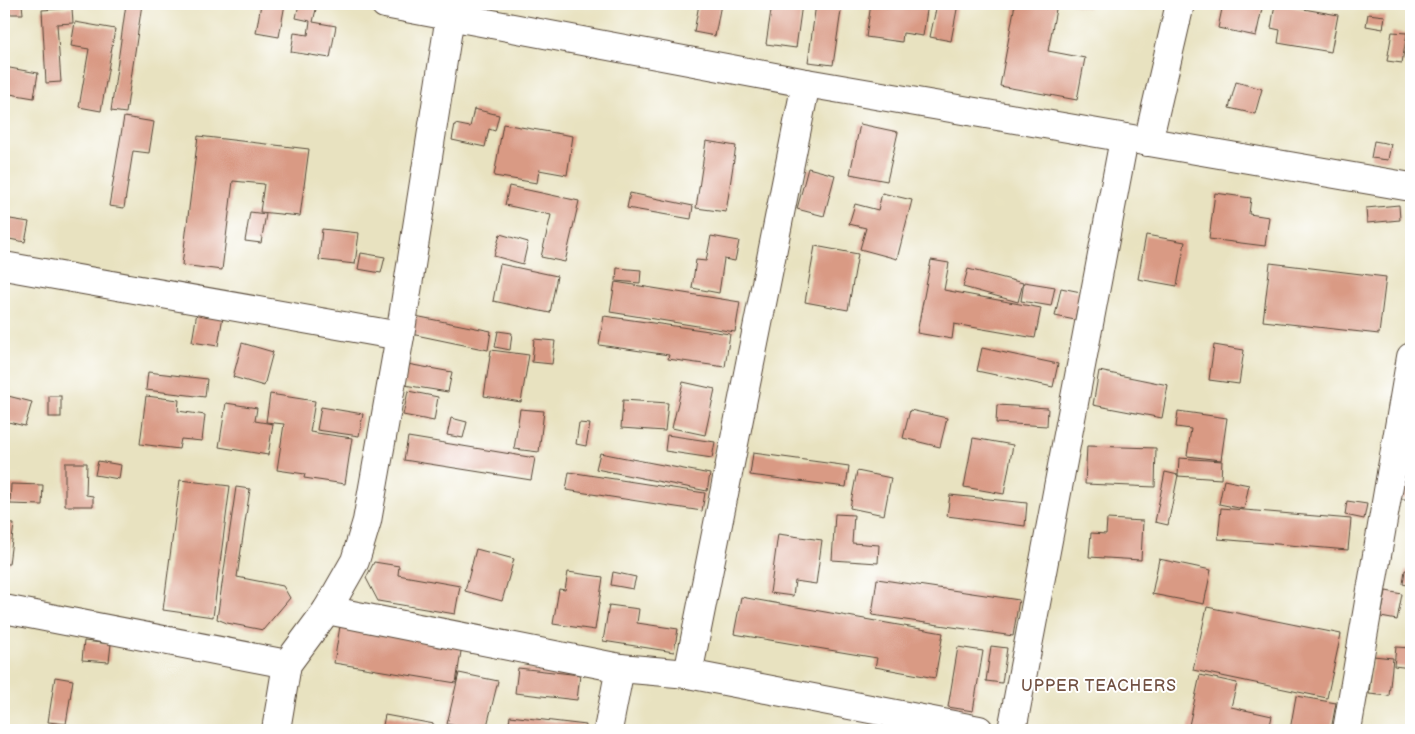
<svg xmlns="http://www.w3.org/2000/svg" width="1415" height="734" font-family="'Balsamiq Sans',sans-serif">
<rect width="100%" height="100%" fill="#fff"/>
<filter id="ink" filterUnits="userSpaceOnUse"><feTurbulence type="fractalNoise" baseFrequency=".02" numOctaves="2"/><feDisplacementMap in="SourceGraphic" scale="10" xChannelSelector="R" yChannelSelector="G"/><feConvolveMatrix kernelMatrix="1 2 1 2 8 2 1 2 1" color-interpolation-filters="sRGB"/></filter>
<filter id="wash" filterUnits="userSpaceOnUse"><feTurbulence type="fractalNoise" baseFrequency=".0096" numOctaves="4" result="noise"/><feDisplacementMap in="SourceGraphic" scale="20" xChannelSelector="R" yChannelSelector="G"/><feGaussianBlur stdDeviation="1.12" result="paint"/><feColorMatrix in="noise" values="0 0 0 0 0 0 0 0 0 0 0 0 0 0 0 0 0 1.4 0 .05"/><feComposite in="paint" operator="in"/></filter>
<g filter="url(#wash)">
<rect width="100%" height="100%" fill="#e8e2c0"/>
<g id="blocks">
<!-- building -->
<g fill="#d99a84">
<path d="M9,4H22L23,14H9Z"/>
<path d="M126,4H142L126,113L111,111Z"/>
<path d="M261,4H285L279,37L256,33Z"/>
<path d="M299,4L317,5L313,22L336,26L330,58L291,52L294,33L308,35L310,21L296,18Z"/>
<path d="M699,4H721L715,36L694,32Z"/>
<path d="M772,4H802L796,48L766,44Z"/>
<path d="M816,4H842L833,65L808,62Z"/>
<path d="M871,4H928L923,36L903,33L902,42L866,37Z"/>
<path d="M937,4H958L951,41L930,37Z"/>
<path d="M1015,4H1057L1048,51L1085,58L1077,100L1000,86Z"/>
<path d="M1071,4H1088V8Z"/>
<path d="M1223,4H1263L1256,36L1218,28Z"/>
<path d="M1275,4L1338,15L1331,52L1278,43L1280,30L1271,28Z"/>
<path d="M72,8L73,23L57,24L61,82L46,83L42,10Z"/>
<path d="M1368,14L1385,16L1383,29L1366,26Z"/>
<path d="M75,22L115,29L101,111L79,107L89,49L71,46Z"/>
<path d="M1392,32L1407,33L1402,63L1387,61Z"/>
<path d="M4,67L38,73L34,98L4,93Z"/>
<path d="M1236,82L1262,89L1255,114L1229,108Z"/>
<path d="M474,109L499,115L495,131L489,129L485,147L452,140L455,124L470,127Z"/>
<path d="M124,117L154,122L149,153L133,151L124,208L109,206Z"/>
<path d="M503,124L573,136L567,175L539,170L537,183L494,176Z"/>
<path d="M860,124L898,132L887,181L850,174Z"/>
<path d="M198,136L309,149L300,216L260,212L264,184L233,181L222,270L182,265Z"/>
<path d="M706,141L736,146L726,212L696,208Z"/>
<path d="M1374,141L1391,144L1388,160L1371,158Z"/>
<path d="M808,168L835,175L824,216L797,209Z"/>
<path d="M509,186L579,201L565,262L541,257L551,215L505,205Z"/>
<path d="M630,193L693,206L691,219L627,208Z"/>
<path d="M882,193L912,200L897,259L860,249L866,228L849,224L855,204L878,210Z"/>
<path d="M1215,193L1251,198L1249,214L1269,217L1265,246L1209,239Z"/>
<path d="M1399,205L1400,220L1367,223L1366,208Z"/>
<path d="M250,212L266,214L261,243L245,241Z"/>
<path d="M4,218L29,222L25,242L4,238Z"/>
<path d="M322,229L359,233L355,264L319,260Z"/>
<path d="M500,234L528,242L523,264L494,256Z"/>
<path d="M1146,235L1185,242L1177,286L1138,279Z"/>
<path d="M711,236L739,241L735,261L724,259L719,293L692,288L696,260L706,261Z"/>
<path d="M815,246L858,254L848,310L805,302Z"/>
<path d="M361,253L385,257L381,273L358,269Z"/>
<path d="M931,260L949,263L944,290L1041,308L1035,338L954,324L952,339L917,333Z"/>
<path d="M1270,263L1386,277L1379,334L1263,321Z"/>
<path d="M500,264L557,276L550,313L493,301Z"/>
<path d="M617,268L641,270L640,283L616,281Z"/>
<path d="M968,269L1023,283L1018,302L963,287Z"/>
<path d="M615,282L740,302L735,332L610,312Z"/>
<path d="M1024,282L1055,287L1051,306L1021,301Z"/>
<path d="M1061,288L1081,292L1075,320L1055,316Z"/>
<path d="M197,312L223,316L218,346L192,342Z"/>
<path d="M415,316L491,331L488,350L411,334Z"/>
<path d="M604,316L730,334L725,367L668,359L669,355L599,345Z"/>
<path d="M498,331L512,333L510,350L495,347Z"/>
<path d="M534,339L555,341L552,364L532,362Z"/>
<path d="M242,343L273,352L264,386L233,377Z"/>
<path d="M1214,345L1244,350L1239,384L1209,380Z"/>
<path d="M982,348L1058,364L1053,387L977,371Z"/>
<path d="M491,350L529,355L521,402L484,396Z"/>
<path d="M407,364L452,372L448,392L404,385Z"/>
<path d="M1099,371L1168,385L1162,418L1093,405Z"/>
<path d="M148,372L207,379L205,397L146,390Z"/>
<path d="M683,382L715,389L705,435L672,428Z"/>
<path d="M408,391L438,397L434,421L403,415Z"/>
<path d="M270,394L315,401L310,432L352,438L345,484L304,478L305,474L277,470L284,424L266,422Z"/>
<path d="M4,395L32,402L25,426L4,421Z"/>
<rect x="49" y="396" width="12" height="21"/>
<path d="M146,396L179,400L178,411L205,415L202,441L181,439L179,449L140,444Z"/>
<path d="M623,400L668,403L665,431L621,428Z"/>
<path d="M226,403L257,408L255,421L273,424L268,455L219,447Z"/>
<path d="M997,405L1048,408L1047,426L996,423Z"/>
<path d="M321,407L363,414L359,436L317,430Z"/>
<path d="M520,409L544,411L539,452L514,449Z"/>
<path d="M910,410L947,418L940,447L903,438Z"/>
<path d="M1178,411L1227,418L1221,460L1187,456L1191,429L1176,427Z"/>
<path d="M451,418L467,422L463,438L447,435Z"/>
<path d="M579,423L590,424L586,446L576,444Z"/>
<path d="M667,435L715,442L712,458L665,451Z"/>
<path d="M408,437L535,458L531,480L404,460Z"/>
<path d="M973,438L1013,445L1004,494L964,487Z"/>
<path d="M1087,446L1156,448L1155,487L1085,484Z"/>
<path d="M600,453L710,474L707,491L596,469Z"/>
<path d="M753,453L849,466L846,487L750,475Z"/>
<path d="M1179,458L1222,461L1221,479L1178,476Z"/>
<path d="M98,461L121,465L119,479L95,475Z"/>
<path d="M65,463H87L86,495L93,496V506H65Z"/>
<path d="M857,471L891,478L884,515L850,508Z"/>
<path d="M569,472L705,493L702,511L566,490Z"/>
<path d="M1165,472L1178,475L1168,525L1155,522Z"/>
<path d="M1400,477L1411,478V499H1399Z"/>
<path d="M180,480L230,486L213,617L163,610Z"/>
<path d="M1224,480L1249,485L1244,509L1219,504Z"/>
<path d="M11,484L43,485L42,505L10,504Z"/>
<path d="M236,487L250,489L237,577L283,586L290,598L263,630L227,623L217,619Z"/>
<path d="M950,495L1027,503L1025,526L947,516Z"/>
<path d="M1347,501L1367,504L1364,519L1345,515Z"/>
<path d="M1221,508L1351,519L1348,550L1218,539Z"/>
<path d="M835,514L854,515L852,543L879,545L878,563L832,560Z"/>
<path d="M1107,519L1143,521L1141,560L1089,557L1091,533L1106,534Z"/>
<path d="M4,523L14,524L9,564H4Z"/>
<path d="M778,534L822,540L816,584L795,581L793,596L770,593Z"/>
<path d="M476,549L514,559L502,601L465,591Z"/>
<path d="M1159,559L1211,570L1204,604L1152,594Z"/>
<path d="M374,562L399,566L398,575L460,586L455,614L378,601L366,578Z"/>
<path d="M1405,570L1411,571V586L1403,584Z"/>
<path d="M568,572L603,577L595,630L553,624L559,589L565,590Z"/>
<path d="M613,572L636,577L633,589L611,585Z"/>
<path d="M877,579L1019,600L1013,636L872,615Z"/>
<path d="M1386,591L1402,594L1397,620L1381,617Z"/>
<path d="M741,597L943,633L935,678L875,667L877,658L734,634Z"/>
<path d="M609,605L639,609L637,623L678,629L674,652L603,641Z"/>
<path d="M1207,607L1341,634L1327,698L1193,670Z"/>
<path d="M340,626L462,645L456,683L334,663Z"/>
<path d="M84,641L111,644L109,662L82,660Z"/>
<path d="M991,646L1007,648L1002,683L986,681Z"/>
<path d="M958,647L983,651L973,711L948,707Z"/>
<path d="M1396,647L1411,648V668L1394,666Z"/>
<path d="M1373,656L1393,658L1389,696L1369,694Z"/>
<path d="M518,668L580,675L577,700L515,693Z"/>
<path d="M459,673L498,681L486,730H475L447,724Z"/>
<path d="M1200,675L1237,683L1231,707L1272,716L1269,730H1188Z"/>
<path d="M55,677L73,680L66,724L48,722Z"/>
<path d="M1296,696L1336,703L1331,730H1290Z"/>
<path d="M385,715L434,724L433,730H382Z"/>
<path d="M510,716L586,725L585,730H508Z"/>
<path d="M49,725L67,728V730H48Z"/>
</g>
</g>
</g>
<g filter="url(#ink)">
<use href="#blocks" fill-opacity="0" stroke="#554636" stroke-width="1"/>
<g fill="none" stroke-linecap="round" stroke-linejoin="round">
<!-- minor casing -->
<g stroke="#554636" stroke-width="30">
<g id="minor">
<path d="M385,4L806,83L1411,187"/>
<path d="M1148,142L1180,4"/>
<path d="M4,266L400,336"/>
<path d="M4,609L287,664"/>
<path d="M327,610L620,668"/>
<path d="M688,674L979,730"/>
<path d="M276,730L287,664L327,610L355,561L367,521L400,336L450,16"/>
<path d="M608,730L620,668L688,674L806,83"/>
<path d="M1012,730L1124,139"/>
<path d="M1347,730L1411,357"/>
</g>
</g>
<!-- minor -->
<use href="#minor" stroke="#fff" stroke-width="28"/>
</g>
</g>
<g text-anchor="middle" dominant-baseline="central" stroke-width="4" stroke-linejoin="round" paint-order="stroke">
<!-- quarter labels -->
<g font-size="16" letter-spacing="1" fill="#725142" stroke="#fff">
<text x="1099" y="686">UPPER TEACHERS</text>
</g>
</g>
<!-- margin -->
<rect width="1415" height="734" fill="none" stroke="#fff" stroke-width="20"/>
</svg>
